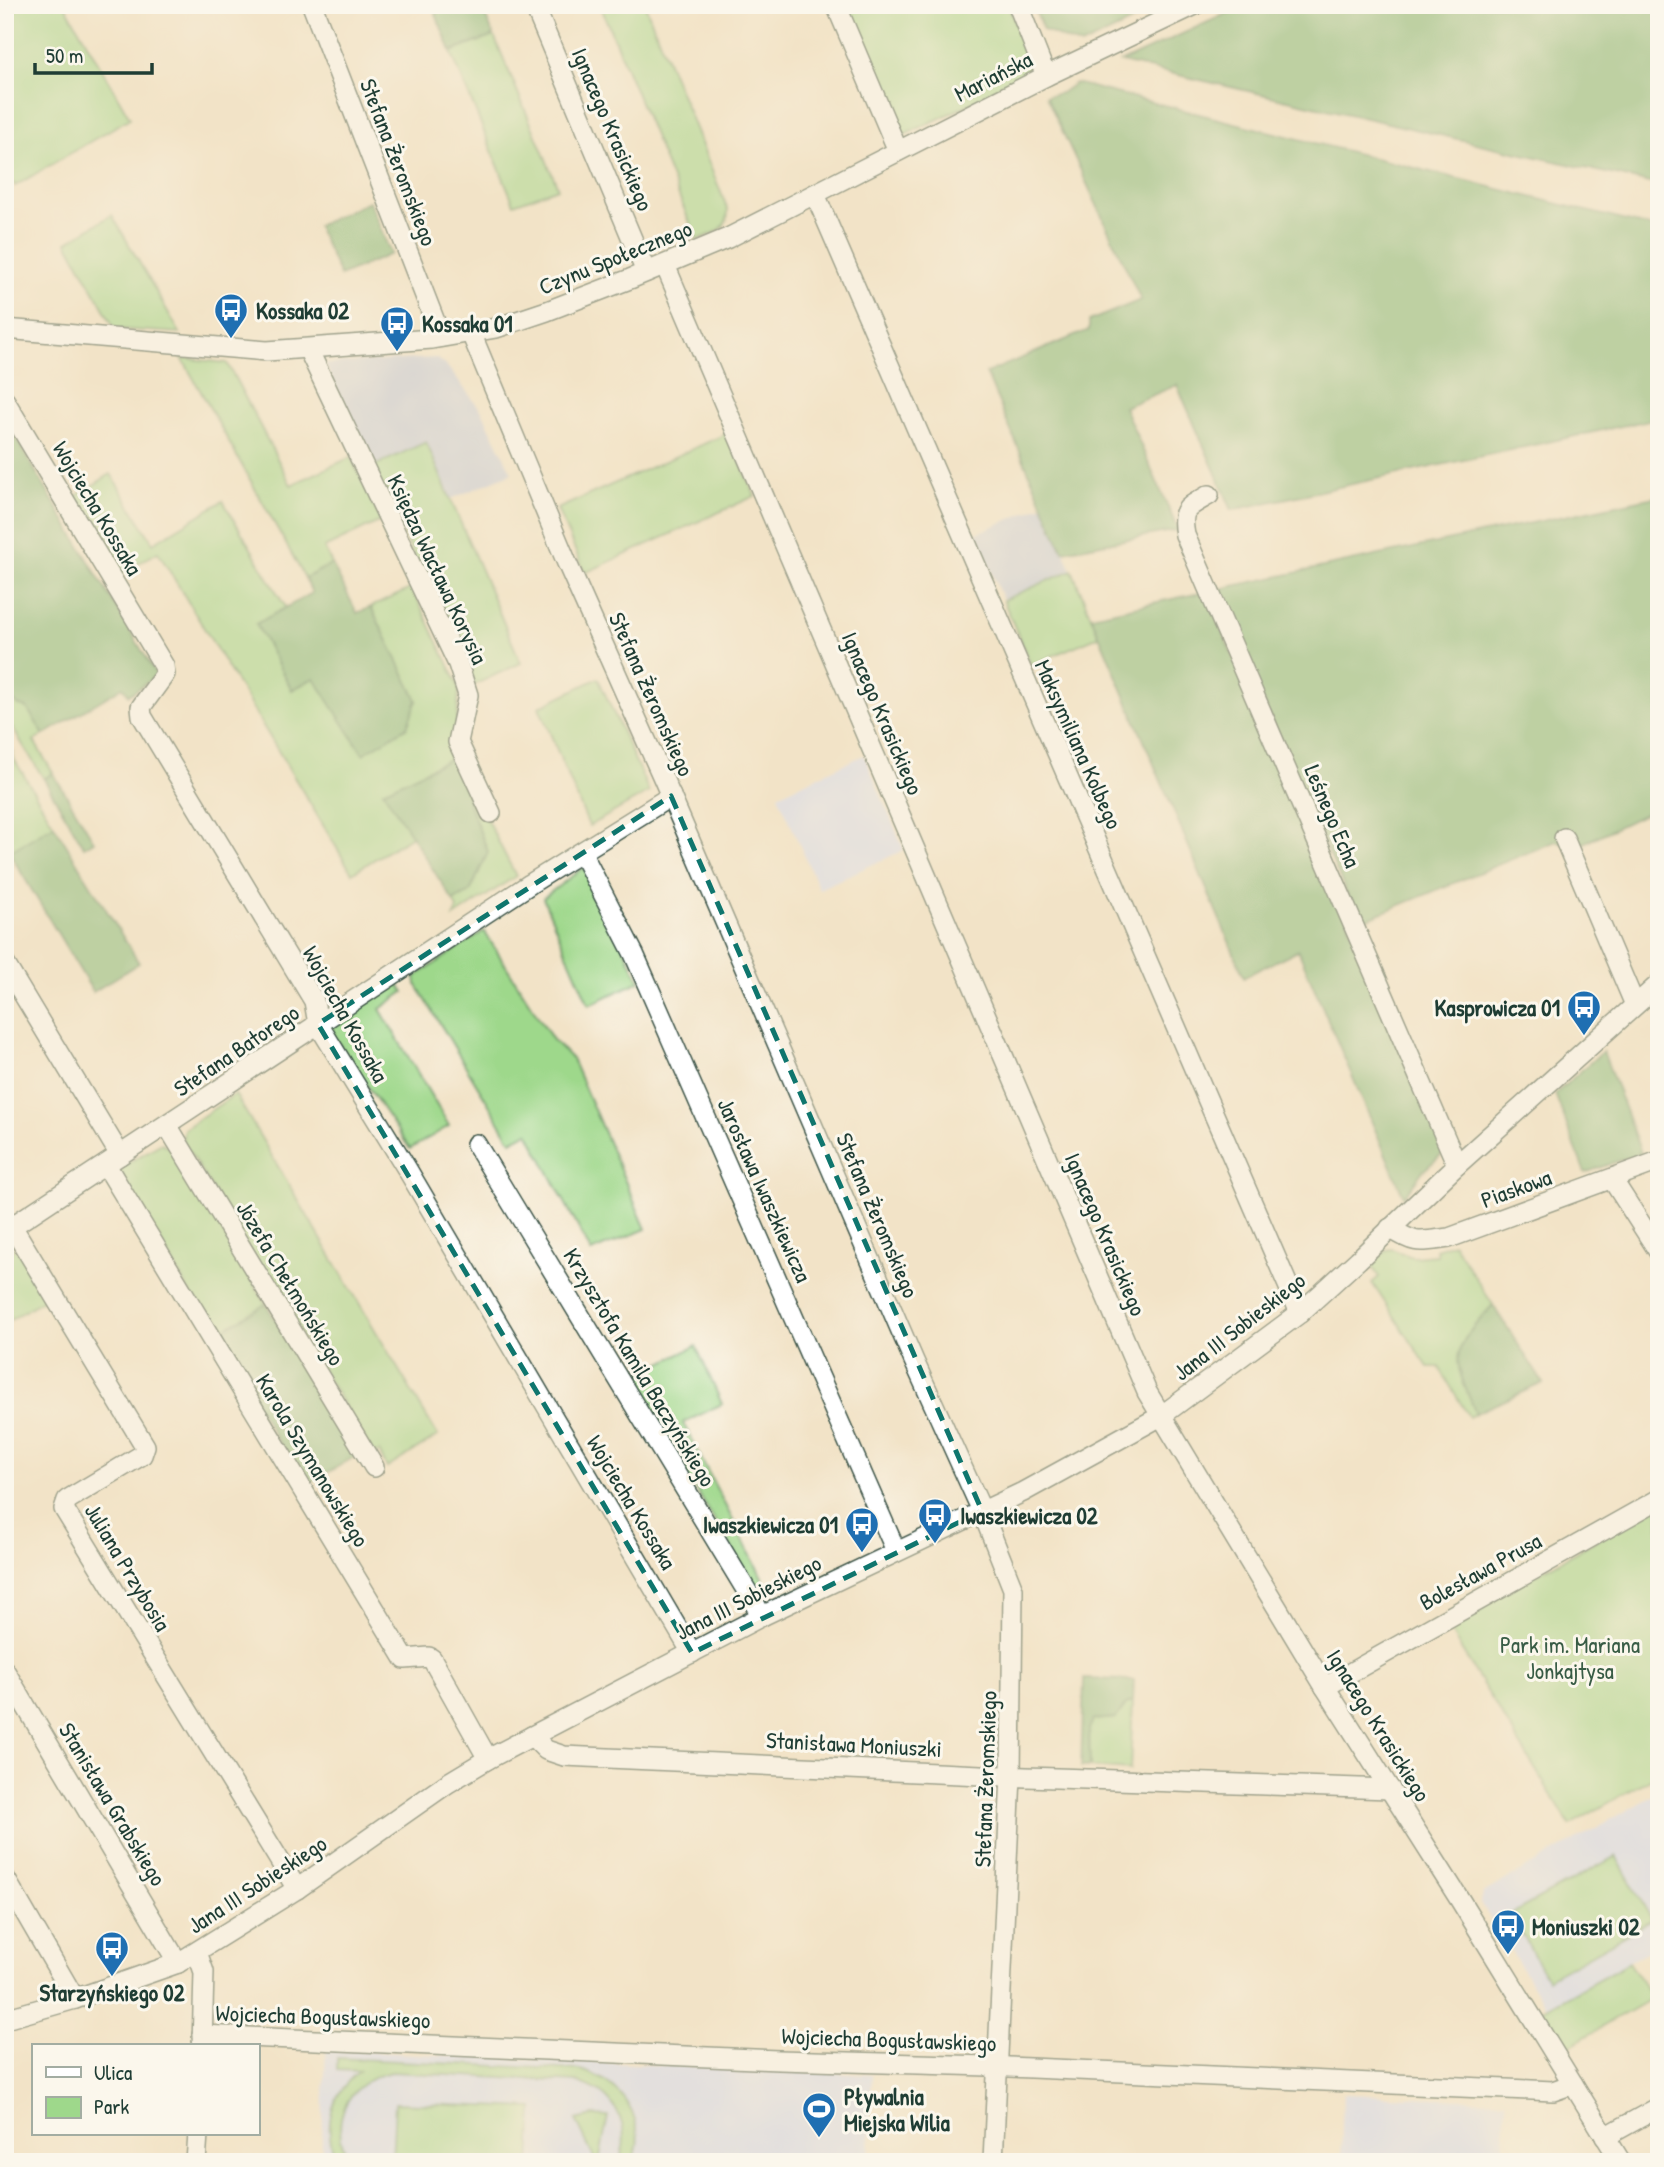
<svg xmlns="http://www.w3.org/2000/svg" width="1664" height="2167" font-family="'Patrick Hand',sans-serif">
<rect width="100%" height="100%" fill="#fbf7ec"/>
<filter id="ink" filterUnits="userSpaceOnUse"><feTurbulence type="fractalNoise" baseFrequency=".0143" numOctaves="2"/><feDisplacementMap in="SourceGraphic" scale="14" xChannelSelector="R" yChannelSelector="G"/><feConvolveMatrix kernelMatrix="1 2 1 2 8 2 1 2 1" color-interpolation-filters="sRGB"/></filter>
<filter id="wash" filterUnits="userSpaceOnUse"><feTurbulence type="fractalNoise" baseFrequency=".00686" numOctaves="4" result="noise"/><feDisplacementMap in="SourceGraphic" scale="28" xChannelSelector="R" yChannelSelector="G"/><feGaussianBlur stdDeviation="1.57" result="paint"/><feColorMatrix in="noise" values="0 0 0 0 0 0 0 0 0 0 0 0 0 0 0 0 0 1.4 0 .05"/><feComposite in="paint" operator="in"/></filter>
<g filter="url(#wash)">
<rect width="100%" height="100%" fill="#f2e3c7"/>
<!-- built -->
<g fill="#d0daf9">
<path d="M864,755L904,850L819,889L778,795Z"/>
<path d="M1659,1792V1945L1546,2007L1481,1903L1483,1893Z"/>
<path d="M326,2050L872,2075L869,2162H321Z"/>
<path d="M1343,2094L1506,2101L1503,2162H1341Z"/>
</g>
<!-- industrial -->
<g fill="#bac4de">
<path d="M436,358L445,364L482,411L512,473L451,499L426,443L372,467L325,364Z"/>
<path d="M1044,505L1072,570L1003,600L975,534Z"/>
</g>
<!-- green -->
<g fill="#9ed88b" stroke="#5e8a60" stroke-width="2">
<path d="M5,5H65L130,118L15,186L5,171Z"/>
<path d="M600,5H645L728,210C728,231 714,233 697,240Z"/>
<path d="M842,5H1008L1034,70L986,94L987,96L902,136L896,131Z"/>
<path d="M494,36L558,188L514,204L451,52Z"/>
<path d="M112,215L180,333L115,329L67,242Z"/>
<path d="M182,358L227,363L291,485L351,457L381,521L324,548L332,564L305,578Z"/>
<path d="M728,433L755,496L585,573L557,509Z"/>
<path d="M426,442L521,663L474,685L372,467Z"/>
<path d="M111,474L153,543L223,501L286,608L256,624L292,690L314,677L417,701L371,607L412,588L457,682L459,691L454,757L384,791L412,836L352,873L158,552L120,574L74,497Z"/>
<path d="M1072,570L1099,636L1031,665L1003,600Z"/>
<path d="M598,678L649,792L589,826L539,707Z"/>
<path d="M5,692L18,705L27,708L44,735L34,741L53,773L44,779L5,716Z"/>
<path d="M5,739L13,752L11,754L54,825L9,852L5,846Z"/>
<path d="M468,783L516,876L454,917L457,908L453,901L470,892L488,852L467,799Z"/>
<path d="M584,867L640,981L589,1005L543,898Z"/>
<path d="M484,931L553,1040L572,1059L646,1229L591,1252L528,1132L511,1141L416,984L415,977Z"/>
<path d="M391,984L399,985L404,992L380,1009L449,1126L410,1149L331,1032L335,1023Z"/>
<path d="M235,1094L438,1436L387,1468L379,1452L374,1455L182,1140L184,1129Z"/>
<path d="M162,1143L173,1150L266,1304L214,1335L120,1172L121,1167Z"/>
<path d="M1453,1243L1493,1305C1449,1353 1451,1355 1476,1413L1469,1417L1439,1367H1428L1372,1283L1379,1277L1371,1265L1386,1250L1392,1249L1412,1257L1437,1255L1436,1249Z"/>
<path d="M11,1248L20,1253L49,1296L7,1322L5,1318V1251Z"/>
<path d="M696,1346L722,1404L683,1423L767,1587L758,1592L629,1379Z"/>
<path d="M1659,1505V1774L1570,1825L1446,1625Z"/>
<path d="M1133,1701L1130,1770L1090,1767L1089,1728L1093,1720L1116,1718L1126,1704Z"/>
<path d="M1616,1856L1652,1920L1547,1979L1511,1914Z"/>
<path d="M1629,1962L1652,1998L1566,2048L1542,2010Z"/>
<path d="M337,2058L580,2070C620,2080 649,2120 633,2162H619C633,2125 614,2091 576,2082L391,2072C347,2082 327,2121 350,2162H337C322,2127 330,2095 359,2071L337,2070Z"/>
<path d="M395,2103L533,2108L530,2162H392Z"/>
<path d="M593,2116L608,2117L599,2162H596L576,2120Z"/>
</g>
<!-- forest -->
<g fill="#7eb877" stroke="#4e7a56" stroke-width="2">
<path d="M432,5H481L494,36L451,51Z"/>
<path d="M1033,5H1096L1142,17L1081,46L1043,30Z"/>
<path d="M1245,5H1659V185L1121,62Z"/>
<path d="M1075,83L1659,229V418L1232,510L1177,385L1124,407L1178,530L1063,551L986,373L1089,330V321L1141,300L1046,96L1061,93Z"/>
<path d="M369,201L391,254L340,276L317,226Z"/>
<path d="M5,420L157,676L129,695L123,687L44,735L27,708L18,705L5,692Z"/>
<path d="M1659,496V807L1578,846L1556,841L1359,922L1214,590Z"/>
<path d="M332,564L357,613L371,607L417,700L407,727L363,754L314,678L292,690L256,624L312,593L305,578Z"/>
<path d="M1205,592L1447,1150L1422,1172L1404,1197L1298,950L1244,977L1091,616Z"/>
<path d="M454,757L468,783L467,799L488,852L470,892L453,901L383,791Z"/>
<path d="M53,773L94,841L84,847L44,779Z"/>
<path d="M54,825L139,963L93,992L9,852Z"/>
<path d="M1603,1051L1641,1153L1585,1173L1555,1094Z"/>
<path d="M266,1304L356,1456L305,1486L214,1335Z"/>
<path d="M1493,1305L1543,1383L1476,1413C1451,1355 1449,1353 1493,1305Z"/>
<path d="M1084,1679L1134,1680L1133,1701L1126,1704L1116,1718L1093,1720L1089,1729L1090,1767H1081Z"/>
</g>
</g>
<g filter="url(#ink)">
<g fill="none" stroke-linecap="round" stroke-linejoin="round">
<!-- minor casing -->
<g stroke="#3f564a" stroke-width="22">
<g id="minor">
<path d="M312,5L441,337"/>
<path d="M534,5L646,272"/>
<path d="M836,5L898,151"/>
<path d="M1018,5L1046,76"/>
<path d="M815,194L1300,1313"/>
<path d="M665,265L1147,1392L1325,1687L1460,1900L1621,2162"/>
<path d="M5,329L267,351L432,339L496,328L547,311L630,279L728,238L1046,76L1195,5"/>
<path d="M471,333L567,563L663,778L914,1361L982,1511L1013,1589L1011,1776L993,2162"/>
<path d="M308,349L458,664L468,695L458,742L491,813"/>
<path d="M5,401L164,666L165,674L141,707L142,716L314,1001L318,1024L407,1169L692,1653"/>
<path d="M1209,495C1187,508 1180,508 1185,535L1457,1165"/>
<path d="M1564,838L1635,1005"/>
<path d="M582,853L634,954L896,1551"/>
<path d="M5,964L120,1155"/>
<path d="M167,1125L374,1467"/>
<path d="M476,1144L762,1616"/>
<path d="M106,1165L405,1659L429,1657L432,1659L488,1759"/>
<path d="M1612,1179L1659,1252"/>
<path d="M12,1226L145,1446L142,1455L67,1500L64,1509L297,1889"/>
<path d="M1390,1228C1416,1245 1419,1242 1449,1238L1659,1161"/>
<path d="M5,1231L530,884L671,796"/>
<path d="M5,1671L178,1963"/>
<path d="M1325,1687L1659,1499"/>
<path d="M532,1736L546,1750L564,1756L1026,1777L1390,1789"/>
<path d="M5,1878L75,1999"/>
<path d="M197,1952L204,1972L202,2046"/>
<path d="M5,2019L75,1999L178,1963L297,1889L448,1783L488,1759L762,1616L1023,1492L1161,1416L1300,1313L1358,1260L1457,1165L1659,984"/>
<path d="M202,2035L779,2060L988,2066L1553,2091L1573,2084"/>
<path d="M1605,2137L1659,2107"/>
<path d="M196,2162L198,2134"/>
</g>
</g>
<!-- minor -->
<use href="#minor" stroke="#fff" stroke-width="19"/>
</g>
</g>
<!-- marked area -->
<path d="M0 0H1664V2167H0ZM671,796L982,1511L692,1653L318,1024Z" fill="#f2e3c7" fill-opacity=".55" fill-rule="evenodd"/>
<path fill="none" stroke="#0f766e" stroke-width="5" stroke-dasharray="14 9" stroke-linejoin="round" d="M671,796L982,1511L692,1653L318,1024Z"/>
<!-- icons -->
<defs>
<g id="bus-pin" transform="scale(1.75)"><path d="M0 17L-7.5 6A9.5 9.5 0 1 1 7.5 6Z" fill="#1f6fb2" stroke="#fbf7ec"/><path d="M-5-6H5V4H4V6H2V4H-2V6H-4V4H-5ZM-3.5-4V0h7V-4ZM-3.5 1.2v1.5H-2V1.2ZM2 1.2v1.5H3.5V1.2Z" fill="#fff"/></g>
<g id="stadium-pin" transform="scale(1.75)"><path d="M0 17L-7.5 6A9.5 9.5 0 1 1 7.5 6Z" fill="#1f6fb2" stroke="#fbf7ec"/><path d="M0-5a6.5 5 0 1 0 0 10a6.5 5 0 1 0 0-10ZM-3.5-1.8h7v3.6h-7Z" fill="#fff"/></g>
</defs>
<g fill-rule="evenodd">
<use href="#bus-pin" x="231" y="310"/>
<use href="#bus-pin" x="397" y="323"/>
<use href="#bus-pin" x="1584" y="1007"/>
<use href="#bus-pin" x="935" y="1515"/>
<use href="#bus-pin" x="862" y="1524"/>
<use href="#bus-pin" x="1508" y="1926"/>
<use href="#bus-pin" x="112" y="1948"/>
<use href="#stadium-pin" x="819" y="2109"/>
</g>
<g text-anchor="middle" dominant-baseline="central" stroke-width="6" stroke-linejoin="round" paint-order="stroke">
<!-- street labels -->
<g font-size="23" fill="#1f3d34" stroke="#fbf7ec">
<text transform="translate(993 76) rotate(-27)">Mariańska</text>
<text transform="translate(613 129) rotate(67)">Ignacego Krasickiego</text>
<text transform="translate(399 162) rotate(69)">Stefana Żeromskiego</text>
<text transform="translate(615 257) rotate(-22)">Czynu Społecznego</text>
<text transform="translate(98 508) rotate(59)">Wojciecha Kossaka</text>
<text transform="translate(438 569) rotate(65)">Księdza Wacława Korysia</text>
<text transform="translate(652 694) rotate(66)">Stefana Żeromskiego</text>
<text transform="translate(883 713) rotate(67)">Ignacego Krasickiego</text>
<text transform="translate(1079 744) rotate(66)">Maksymiliana Kolbego</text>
<text transform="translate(1333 816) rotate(67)">Leśnego Echa</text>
<text transform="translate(346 1014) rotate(61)">Wojciecha Kossaka</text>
<text transform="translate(236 1050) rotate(-34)">Stefana Batorego</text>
<text transform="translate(1516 1188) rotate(-20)">Piaskowa</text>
<text transform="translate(765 1190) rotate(66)">Jarosława Iwaszkiewicza</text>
<text transform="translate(878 1215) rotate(67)">Stefana Żeromskiego</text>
<text transform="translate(1106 1234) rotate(67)">Ignacego Krasickiego</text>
<text transform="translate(291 1283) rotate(59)">Józefa Chełmońskiego</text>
<text transform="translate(1239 1326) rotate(-38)">Jana III Sobieskiego</text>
<text transform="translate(640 1367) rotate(59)">Krzysztofa Kamila Baczyńskiego</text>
<text transform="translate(313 1460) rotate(59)">Karola Szymanowskiego</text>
<text transform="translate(632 1502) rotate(59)">Wojciecha Kossaka</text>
<text transform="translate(128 1567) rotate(59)">Juliana Przybosia</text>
<text transform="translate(1480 1571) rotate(-29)">Bolesława Prusa</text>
<text transform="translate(748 1597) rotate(-27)">Jana III Sobieskiego</text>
<text transform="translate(1379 1725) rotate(58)">Ignacego Krasickiego</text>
<text transform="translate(854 1744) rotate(3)">Stanisława Moniuszki</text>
<text transform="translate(985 1779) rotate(-88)">Stefana Żeromskiego</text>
<text transform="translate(113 1804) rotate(59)">Stanisława Grabskiego</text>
<text transform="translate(257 1884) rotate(-33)">Jana III Sobieskiego</text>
<text transform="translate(323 2016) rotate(2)">Wojciecha Bogusławskiego</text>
<text transform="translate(889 2039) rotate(2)">Wojciecha Bogusławskiego</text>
</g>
<!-- poi labels -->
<g font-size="23" font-weight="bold" fill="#1f3d34" stroke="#fbf7ec" text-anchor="start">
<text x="256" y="310">Kossaka 02</text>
<text x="422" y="323">Kossaka 01</text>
<text x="1560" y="1007" text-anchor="end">Kasprowicza 01</text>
<text x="960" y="1515">Iwaszkiewicza 02</text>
<text x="838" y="1524" text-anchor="end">Iwaszkiewicza 01</text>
<text x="1532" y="1926">Moniuszki 02</text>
<text x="112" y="1992" text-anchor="middle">Starzyńskiego 02</text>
<text x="844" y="2096">Pływalnia<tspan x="844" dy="26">Miejska Wilia</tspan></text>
</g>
<!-- park labels -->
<g font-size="23" fill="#385c45" stroke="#fbf7ec">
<text x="1570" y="1644">Park im. Mariana<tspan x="1570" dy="26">Jonkajtysa</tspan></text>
</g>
</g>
<!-- margin -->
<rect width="1664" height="2167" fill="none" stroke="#fbf7ec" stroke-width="28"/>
<!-- legend -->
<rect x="32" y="2044" width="228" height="91" fill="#fbf7ec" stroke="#a3ada2" stroke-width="2"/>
<rect x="46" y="2067" width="35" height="10" fill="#ffffff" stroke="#a3ada2" stroke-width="2"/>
<text x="94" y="2080" font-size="21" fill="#1f3d34">Ulica</text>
<rect x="46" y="2097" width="35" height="21" fill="#9ed88b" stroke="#a3ada2" stroke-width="2"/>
<text x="94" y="2114" font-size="21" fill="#1f3d34">Park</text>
<!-- scale -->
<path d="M35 63v10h117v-10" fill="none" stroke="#1f3d34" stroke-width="3.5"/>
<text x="46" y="63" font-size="21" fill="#1f3d34" stroke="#fbf7ec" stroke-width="5" paint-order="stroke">50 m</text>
</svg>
